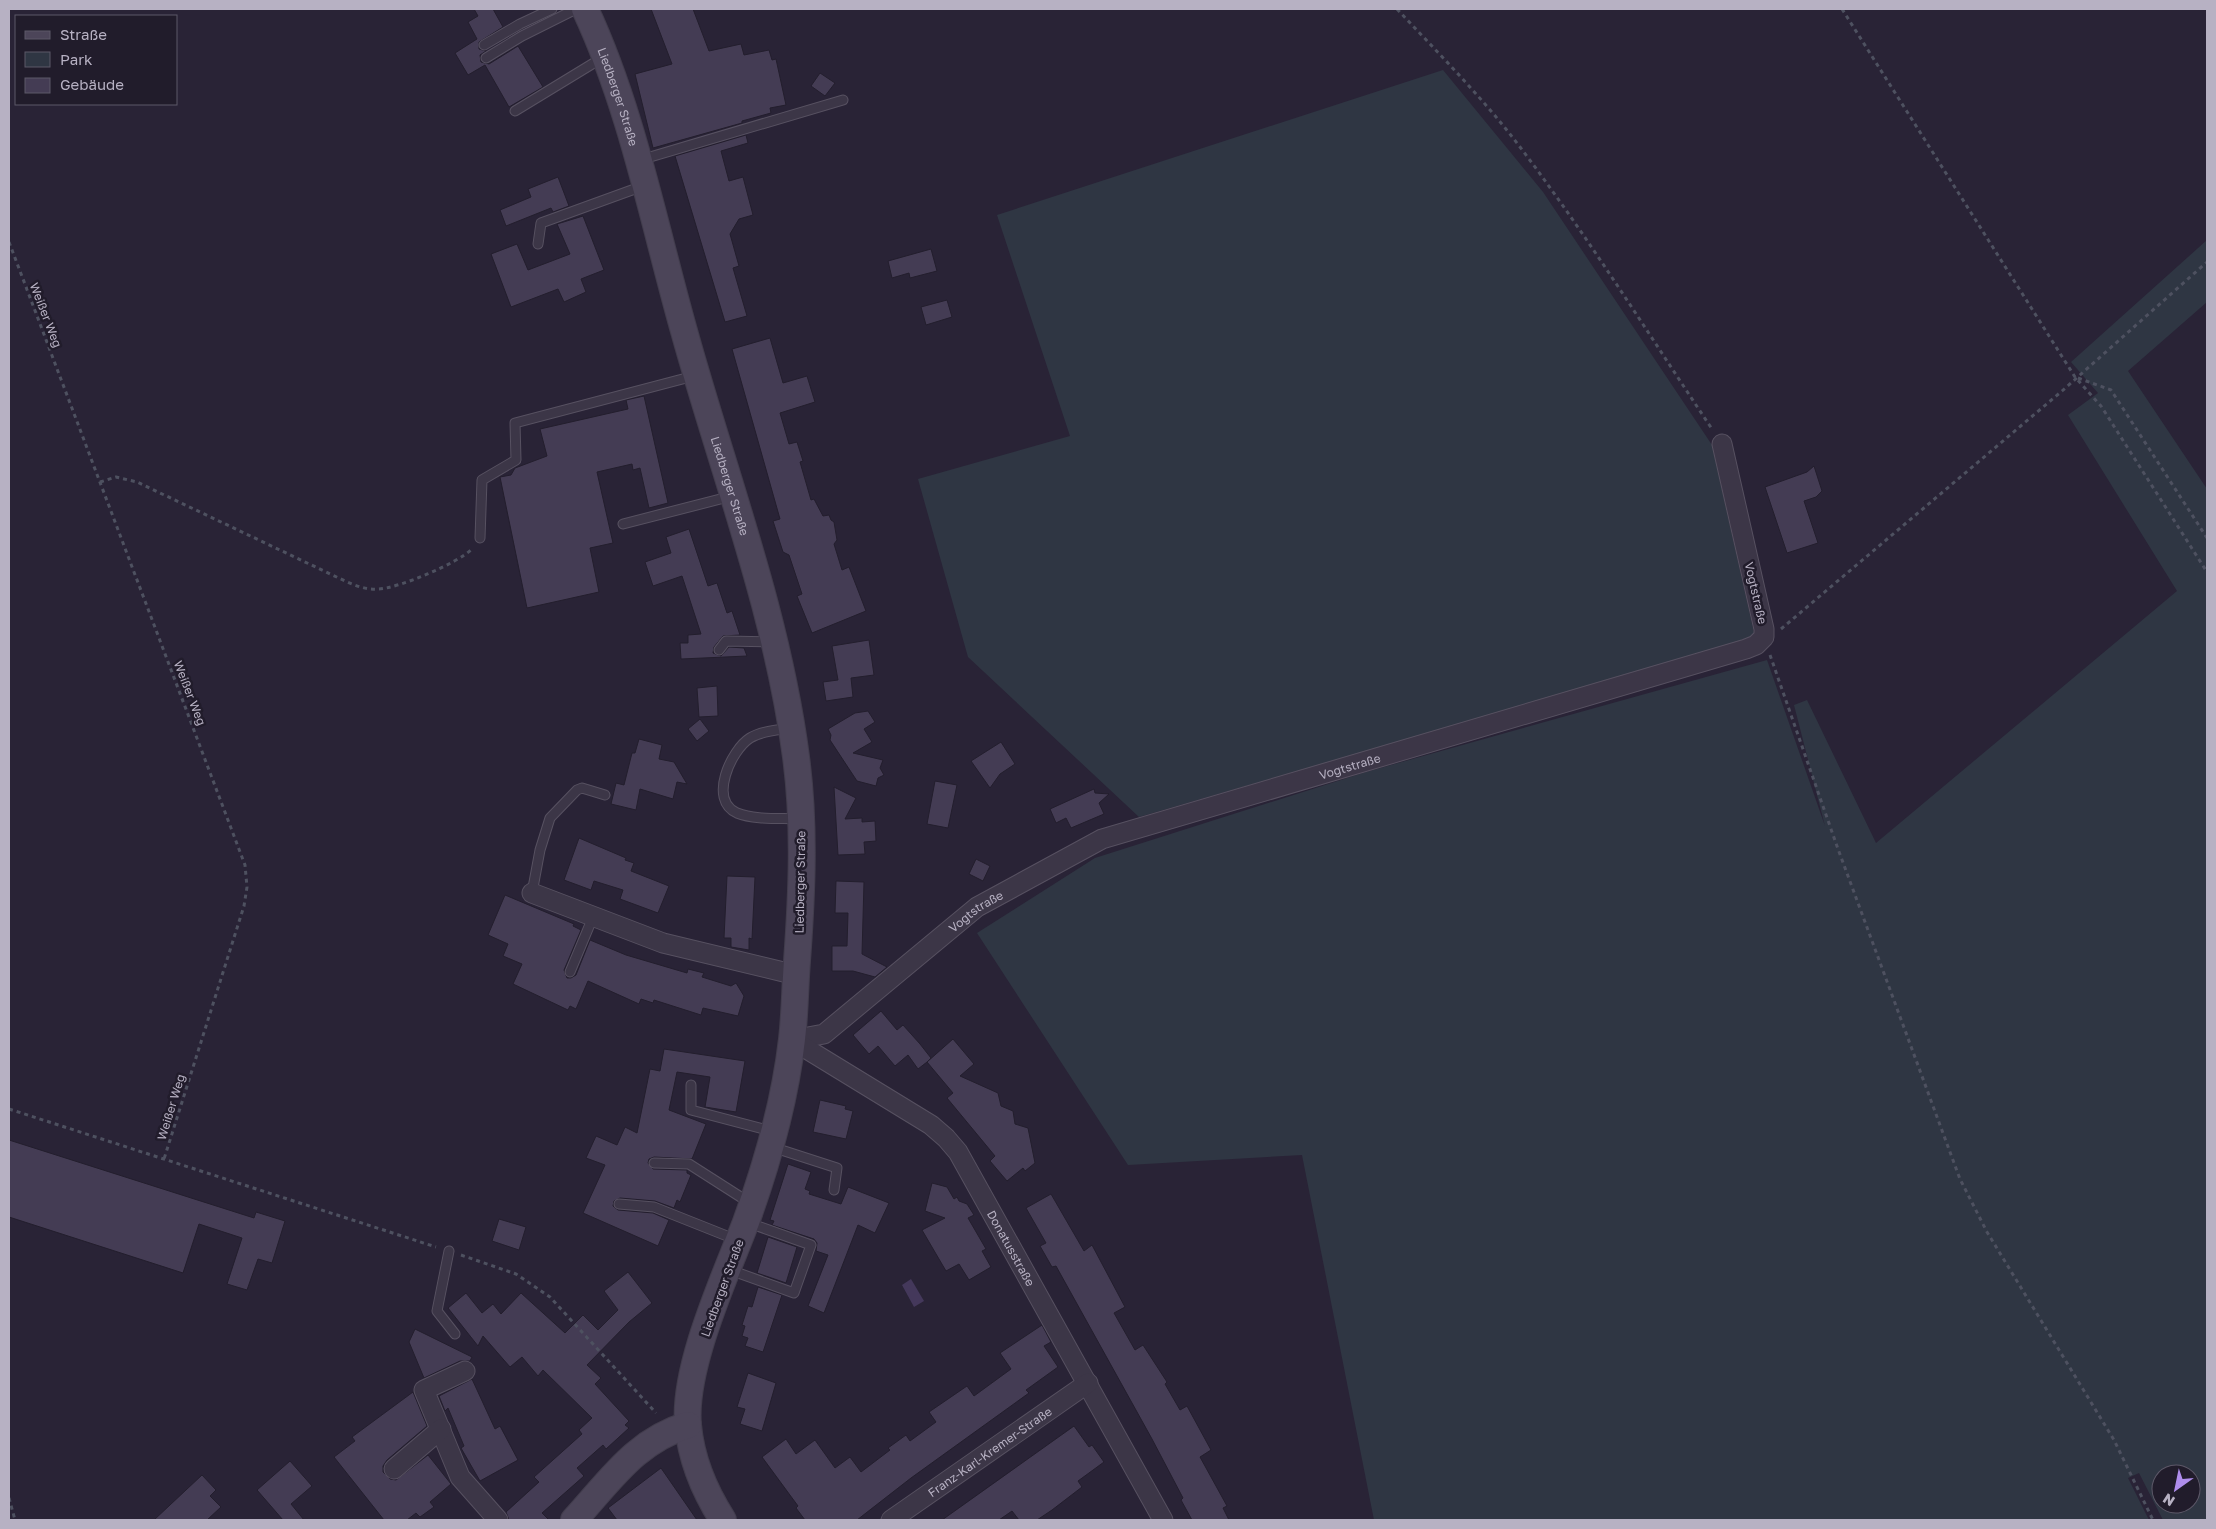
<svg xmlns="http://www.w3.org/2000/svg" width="2216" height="1529" font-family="'Golos Text',sans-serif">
<rect width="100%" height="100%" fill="#292336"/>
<!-- green -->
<g fill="#2f3643" fill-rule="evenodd">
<path d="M1443,70L1543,192L1712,445L1755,637L1602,683L1139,817L968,657L918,479L1070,436L997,215Z"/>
<path d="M2207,240V302L2128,371L2207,489V1520H2163L2139,1473L2128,1478L2149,1520H1374L1302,1155L1128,1165L977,933L1095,858L1366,772L1767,660L1825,826L1794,705L1807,700L1876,843L2177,591L2068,415L2098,393L2071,362ZM2161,1474H2191V1504H2161Z"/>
</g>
<!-- water -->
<path fill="#44385b" d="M911,1279L924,1301L914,1307L902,1285Z"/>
<!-- building -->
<g fill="#443c54" stroke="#231e2d">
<path d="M474,9H493L503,27L479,42V49L486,51L480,55L481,62L489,64L518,46L543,87L509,107L485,65L468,75L455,53L477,39L468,22L478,16Z"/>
<path d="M651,9H693L709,51L741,44L744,55L769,50L772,60L776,59L786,105L770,108L771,113L742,121V123L653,148L635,74L672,64Z"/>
<path d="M820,73L835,83L825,96L811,86Z"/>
<path d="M746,135L748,143L721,151L729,181L743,177L753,215L739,219L730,234L739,266L733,268L747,316L725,322L675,156Z"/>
<path d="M558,177L569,206L553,212L551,208L506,226L500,210L531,197L528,189Z"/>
<path d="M583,216L604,270L581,279L586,292L564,302L558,289L511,307L491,254L517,244L528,270L570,254L557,224Z"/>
<path d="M931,249L937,271L910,278L909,273L892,278L888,261Z"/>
<path d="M947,300L952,317L926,325L921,307Z"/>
<path d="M770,338L783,383L807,376L815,402L780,413L789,444L797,442L803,461L800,462L811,500L814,499L823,516L829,515L831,520L834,522L837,540L834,544L842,570L849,567L866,611L812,633L797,596L802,594L789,555L783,552L773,521L780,519L732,349Z"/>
<path d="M644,396L668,503L649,508L640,468L633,470L632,464L597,472L613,543L590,548L599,592L527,608L500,477L511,475L515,468L547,456L540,429L628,409L626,400Z"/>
<path d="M1814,466L1822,491L1816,497L1804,501L1818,543L1787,553L1765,487L1807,472Z"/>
<path d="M689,529L708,586L717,583L727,613L732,611L740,635L723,636L714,647L713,653L721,656L729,647L744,648L747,656L681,659L680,643H688V635L701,634L682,576L653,586L645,562L671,553L666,537Z"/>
<path d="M869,640L874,675L851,678L853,697L826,701L823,682L838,680L832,646Z"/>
<path d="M717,686L718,716L699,717L697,688Z"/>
<path d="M868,711L875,722L864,729L872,742L853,753L883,760L880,768L884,775L878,778L876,786L857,781L830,740L831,735L828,729L855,713Z"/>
<path d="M700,719L709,731L697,741L688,729Z"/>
<path d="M639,739L662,745L659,759L674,762L687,784L677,782L673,799L640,789L636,810L611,804L616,783L624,785L632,753H635Z"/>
<path d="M1001,742L1015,764L1000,774L990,788L971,761Z"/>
<path d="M935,781L957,785L948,828L927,824Z"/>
<path d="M834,787L856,798L845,819L862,818V822L875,821L876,841L864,842L865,854L838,855Z"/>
<path d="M1094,789L1095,793L1109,794L1099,803L1104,814L1071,828L1066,818L1056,823L1050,809Z"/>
<path d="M579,838L626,858L625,860L634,863L631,871L669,886L658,913L620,899L623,890L594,881L591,890L564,880Z"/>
<path d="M976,859L990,866L983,881L969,874Z"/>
<path d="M727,876L755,877L752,939L749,938V950L731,947V938H724Z"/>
<path d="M836,881L864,882L862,954L887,967L875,977L853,971H832V946H847L848,913H835Z"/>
<path d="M505,895L574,924L573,926L581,930L564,970L567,978H571L576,975L590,940L626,955L687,973L688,969L704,973L702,977L731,986L736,983L744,996L738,1016L703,1008L701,1015L654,1000L653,1003L641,999L639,1004L588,981L576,1009L570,1006L568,1010L513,984L522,964L503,956L508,944L488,935Z"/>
<path d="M881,1011L897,1030L903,1025L920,1044L931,1058L927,1062L953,1039L974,1064L960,1076L998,1093L1001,1106L1013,1111L1015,1124L1028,1128L1035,1163L1025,1171L1023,1168L1007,1181L990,1161L995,1156L947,1098L953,1093L927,1062L918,1069L908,1055L895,1066L878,1046L869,1054L853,1035Z"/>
<path d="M664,1049L745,1061L736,1112L705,1107L710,1077L677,1072L669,1110L706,1124L692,1159L654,1157L649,1159L648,1163L653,1169L687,1170V1173L691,1175L680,1202L677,1200L674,1208L655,1201L620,1198L614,1201L613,1206L618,1210L653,1213L669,1220L658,1246L583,1213L605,1165L586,1158L596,1136L617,1145L625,1127L637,1133L650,1069L660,1071Z"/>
<path d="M820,1100L846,1106L845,1109L853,1111L846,1139L813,1132Z"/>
<path d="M9,1140L254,1218L256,1212L285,1221L272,1263L258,1259L247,1290L227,1284L242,1238L199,1224L183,1273L9,1217Z"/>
<path d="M788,1164L811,1172L805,1189L810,1191L809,1194L841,1204L848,1187L889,1203L875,1233L858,1225L824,1313L808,1306L828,1255L816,1251L817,1243L814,1239L772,1225L774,1221L770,1220Z"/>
<path d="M932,1183L947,1187L954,1199L957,1197L959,1201L967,1204L974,1215L968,1218L986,1249L982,1251L991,1267L969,1280L959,1264L946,1271L922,1230L945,1218L925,1211Z"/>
<path d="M1051,1194L1084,1251L1092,1245L1125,1307L1114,1313L1135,1350L1143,1345L1167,1382L1165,1384L1180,1410L1187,1406L1211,1450L1200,1457L1227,1506L1223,1508L1229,1520H1192L1181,1500L1183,1498L1152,1439L1056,1266L1052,1267L1040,1246L1046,1243L1026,1208Z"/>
<path d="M499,1219L526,1227L519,1250L492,1241Z"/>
<path d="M768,1237L797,1247L786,1283L757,1273Z"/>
<path d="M628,1272L652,1303L629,1322L587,1365L601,1378L595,1384L629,1421L625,1425L629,1428L606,1449L603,1445L577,1468L584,1476L542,1513L549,1520H509L506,1512L539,1482L534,1477L582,1434L579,1430L592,1418L543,1370L538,1376L522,1357L510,1367L483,1336L478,1346L448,1308L466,1293L482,1313L493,1304L501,1314L521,1293L565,1333L583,1315L598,1330L618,1310L604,1291Z"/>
<path d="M758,1287L782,1295L763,1352L745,1346L748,1338L742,1336L745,1326L742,1325L748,1306L752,1307Z"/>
<path d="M1042,1325L1051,1342L1044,1346L1058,1367L1026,1390L1029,1393L911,1478L857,1520H805L796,1508L798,1506L762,1457L786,1439L796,1454L815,1440L835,1468L850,1457L861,1472L890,1450L888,1448L906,1435L910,1441L936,1422L929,1412L967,1386L974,1396L1011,1369L1000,1353Z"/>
<path d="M415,1329L472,1357L470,1361H460L424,1378L409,1342Z"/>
<path d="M748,1373L776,1383L762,1431L740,1424L745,1409L737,1407Z"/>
<path d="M472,1379L495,1429L500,1426L518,1460L480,1481L461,1448L464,1446L448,1408L445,1411L439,1396Z"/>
<path d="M413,1392L427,1426L387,1460L383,1466V1472L390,1479L396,1480L428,1455L451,1484L430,1502L434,1507L420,1517L416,1513L407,1520H384L334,1457L355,1441L352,1437Z"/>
<path d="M1074,1426L1089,1447L1092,1445L1104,1462L1078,1481L1082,1487L1052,1510L1037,1520H1019L1012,1511L999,1520H942Z"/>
<path d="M290,1461L312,1486L291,1504L304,1520H283L257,1490Z"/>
<path d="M661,1468L697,1520H617L608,1508Z"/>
<path d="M202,1475L216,1490L210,1496L221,1507L207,1520H154Z"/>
</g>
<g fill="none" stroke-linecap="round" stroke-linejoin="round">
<!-- lane casing -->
<g stroke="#575161" stroke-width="11">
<g id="lane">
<path d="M484,45L520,24L552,9"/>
<path d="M486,58L522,36L576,9"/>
<path d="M515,111L602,58"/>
<path d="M640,160L843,100"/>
<path d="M538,244L541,223L643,186"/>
<path d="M623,524L732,496"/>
<path d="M480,538L482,480L516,460L515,423L694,376"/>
<path d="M719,650L726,641L772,642"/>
<path d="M790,728C778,730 761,731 750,738C731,750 708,800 737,813C755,820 780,818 798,819"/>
<path d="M532,893L540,850L550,818L577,790L582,788L605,795"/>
<path d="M570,972L593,917"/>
<path d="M691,1085V1110L771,1131"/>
<path d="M772,1147L837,1168L834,1190"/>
<path d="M654,1163L689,1164L750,1203"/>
<path d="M619,1204L654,1207L737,1240"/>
<path d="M449,1251L437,1311L455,1334"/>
<path d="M730,1270L794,1293L811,1245L749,1223"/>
</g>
</g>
<!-- street casing -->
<g stroke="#575161" stroke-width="21">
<g id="street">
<path d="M532,893L663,943L796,975"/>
<path id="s1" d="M792,1040L824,1034L977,907L1102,839L1746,649L1756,645L1764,637V629L1722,444"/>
<path id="s2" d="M792,1040L931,1125L946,1138L958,1152L1163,1520"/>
<path d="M465,1371L424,1390L460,1477L498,1520"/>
<path d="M394,1469L441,1429"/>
<path id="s3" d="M891,1520L1088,1383"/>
</g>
</g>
<!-- secondary casing -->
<g stroke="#423d4d" stroke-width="28">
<g id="secondary">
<path id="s4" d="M585,9C632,109 654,225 684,331C723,472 777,611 796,757C805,824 802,893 797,961C795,987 795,1013 792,1039C785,1101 767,1164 746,1222C725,1277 683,1367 688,1425C691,1458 705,1492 723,1520"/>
<path d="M574,1520C610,1481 635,1441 688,1425"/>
</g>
</g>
<!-- path -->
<g stroke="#4e5160" stroke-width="3" stroke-dasharray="4 4" stroke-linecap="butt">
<path d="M1397,9C1439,54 1483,98 1520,147C1589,238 1649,335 1712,429"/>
<path d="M1842,9L2075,377L2101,406L2207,572"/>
<path d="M9,242L245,865L247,887L244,906L164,1159"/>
<path d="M2078,378L2111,390L2207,538"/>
<path d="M100,482L116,477L137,482L345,581C356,586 367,590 379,589C399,588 458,563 472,549"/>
<path d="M1781,629L2062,391L2207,262"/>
<path d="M1770,655L1838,849L1960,1179L1987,1232L2114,1440L2153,1520"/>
<path d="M9,1109L436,1247"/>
<path d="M461,1255L516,1274L550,1297L656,1413"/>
<path d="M9,1498L15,1520"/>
</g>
<!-- lane -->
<use href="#lane" stroke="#3c3647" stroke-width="9"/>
<!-- street -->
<use href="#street" stroke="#3c3647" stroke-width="19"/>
<!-- secondary -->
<use href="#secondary" stroke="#4c4559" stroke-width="26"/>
</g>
<g text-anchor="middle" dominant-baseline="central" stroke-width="5" stroke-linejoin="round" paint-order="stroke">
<!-- street labels -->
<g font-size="12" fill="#b7b1c3" stroke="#211c2b">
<text stroke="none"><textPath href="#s4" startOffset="94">Liedberger Straße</textPath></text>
<text transform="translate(46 315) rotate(69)">Weißer Weg</text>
<text stroke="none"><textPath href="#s4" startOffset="499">Liedberger Straße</textPath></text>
<text transform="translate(1756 593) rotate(77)">Vogtstraße</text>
<text transform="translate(190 693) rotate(69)">Weißer Weg</text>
<text stroke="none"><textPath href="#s1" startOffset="632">Vogtstraße</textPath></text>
<text transform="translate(800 882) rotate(-89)">Liedberger Straße</text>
<text stroke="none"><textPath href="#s1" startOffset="228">Vogtstraße</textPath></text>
<text transform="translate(171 1107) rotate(-73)">Weißer Weg</text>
<text stroke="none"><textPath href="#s2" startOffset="311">Donatusstraße</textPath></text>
<text transform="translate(722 1288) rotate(-70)">Liedberger Straße</text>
<text stroke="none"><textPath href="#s3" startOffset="120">Franz-Karl-Kremer-Straße</textPath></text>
</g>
</g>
<!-- border -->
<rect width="2216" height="1529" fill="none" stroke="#b7b1c3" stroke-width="20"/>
<!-- legend -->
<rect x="15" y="15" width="162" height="90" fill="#211c2b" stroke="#5d5868"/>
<rect x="25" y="31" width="25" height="8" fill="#4c4559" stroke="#5d5868"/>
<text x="60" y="40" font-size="15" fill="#b7b1c3">Straße</text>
<rect x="25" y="52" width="25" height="15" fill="#2f3643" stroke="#5d5868"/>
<text x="60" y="65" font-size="15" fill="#b7b1c3">Park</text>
<rect x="25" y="78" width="25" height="15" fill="#443c54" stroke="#5d5868"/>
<text x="60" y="90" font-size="15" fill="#b7b1c3">Gebäude</text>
<!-- north arrow -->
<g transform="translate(2176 1489) rotate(213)"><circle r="24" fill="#211c2b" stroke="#5d5868"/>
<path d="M0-4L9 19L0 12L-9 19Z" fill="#af8dec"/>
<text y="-8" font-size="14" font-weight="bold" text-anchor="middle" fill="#b7b1c3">N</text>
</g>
</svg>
